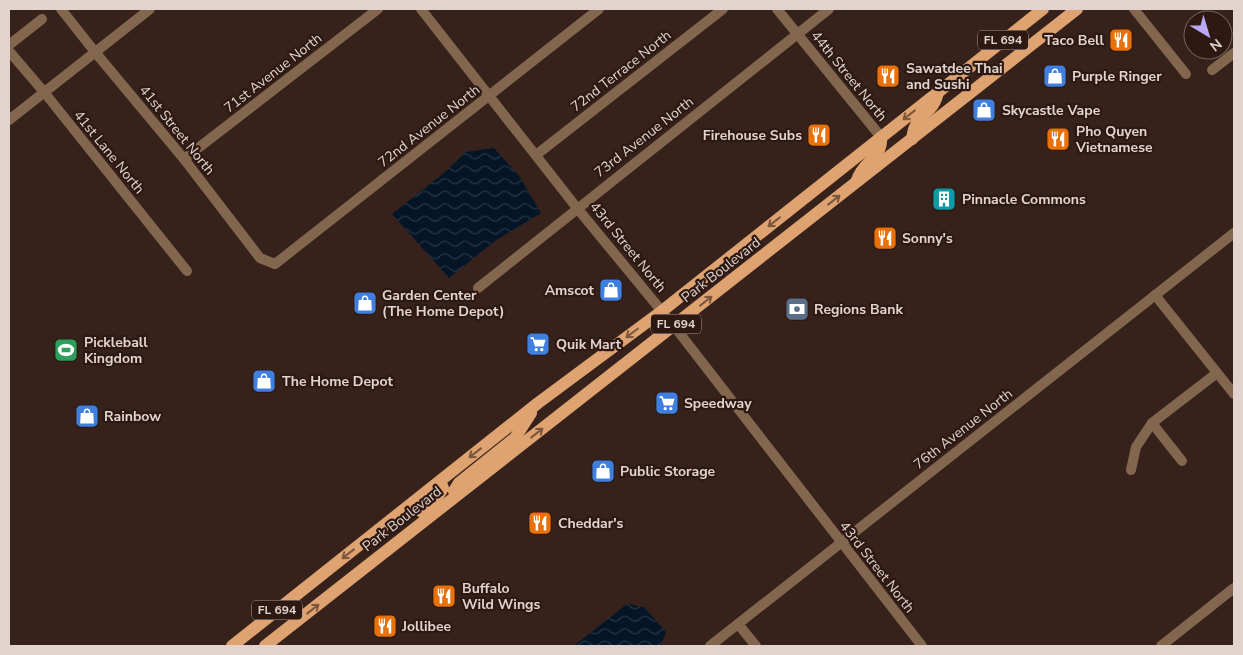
<svg xmlns="http://www.w3.org/2000/svg" width="1243" height="655" font-family="'Nunito Sans',sans-serif">
<defs>
<pattern id="water-waves" width="16" height="10" patternUnits="userSpaceOnUse" patternTransform="scale(1.25)"><rect width="16" height="10" fill="#031527"/><path d="M0 5q4-4 8 0t8 0" fill="none" stroke="#273645"/></pattern>
</defs>
<rect width="100%" height="100%" fill="#37221b"/>
<!-- water -->
<g fill="url(#water-waves)">
<path d="M494,148L520,177L541,213L495,241L449,278L392,214L444,173L466,152Z"/>
<path d="M627,604L644,607L666,632L661,646H575V645Z"/>
</g>
<g fill="none" stroke-linecap="round" stroke-linejoin="round">
<!-- minor -->
<g stroke="#83664e" stroke-width="10">
<path d="M61,9L95,52L184,159L260,258L275,264L599,9"/>
<path d="M777,9L881,137"/>
<path d="M1134,9L1186,74"/>
<path d="M9,45L42,19"/>
<path d="M9,51L44,92L187,271"/>
<path d="M1212,70L1234,53"/>
<path d="M536,155L723,9"/>
<path d="M184,159L378,9"/>
<path d="M478,288L829,9"/>
<path d="M1155,295L1234,394"/>
<path d="M1152,423L1182,461"/>
<path d="M1131,470L1136,447L1152,423L1217,373"/>
<path d="M738,624L756,646"/>
<path d="M710,646L1234,233"/>
</g>
<!-- tertiary -->
<g stroke="#83664e" stroke-width="10">
<path d="M421,9L577,208L674,326L922,646"/>
<path d="M9,120L150,9"/>
<path d="M1161,646L1234,588"/>
</g>
<!-- primary -->
<g stroke="#dea370" stroke-width="12">
<path d="M912,139C913,135 913,130 915,127C921,112 934,112 938,92"/>
<path d="M857,180C863,161 883,158 881,137"/>
<path d="M456,495L454,491L459,483L515,438L531,413"/>
<path d="M422,512C431,505 437,499 443,488L440,481"/>
<path d="M232,646L538,403L662,311L1043,9"/>
<path d="M265,646L1077,9"/>
</g>
</g>
<!-- one-way arrows -->
<defs><path id="oneway-shaft" d="M-6 0H5M1.5-3L5.5 0L1.5 3" fill="none" stroke-width="1.6" stroke-linecap="round" stroke-linejoin="round" transform="scale(1.25)"/></defs>
<g stroke="#7d573c">
<use href="#oneway-shaft" transform="translate(909 115) rotate(142)"/>
<use href="#oneway-shaft" transform="translate(834 200) rotate(-38)"/>
<use href="#oneway-shaft" transform="translate(774 222) rotate(142)"/>
<use href="#oneway-shaft" transform="translate(706 301) rotate(-38)"/>
<use href="#oneway-shaft" transform="translate(632 333) rotate(143)"/>
<use href="#oneway-shaft" transform="translate(537 433) rotate(-38)"/>
<use href="#oneway-shaft" transform="translate(475 453) rotate(142)"/>
<use href="#oneway-shaft" transform="translate(348 554) rotate(142)"/>
<use href="#oneway-shaft" transform="translate(313 609) rotate(-38)"/>
</g>
<!-- icons -->
<defs>
<g id="restaurant-square" transform="scale(1.25)"><rect x="-9" y="-9" width="18" height="18" rx="4" fill="#e8710a" stroke="#2d1912"/><path d="M-5-6h1v4h1v-4h1v4h1v-4h1v5L-1.5 .5V6h-2V.5L-5-1ZM5-6V6H3V1.5H1.5Q1.5-4 5-6Z" fill="#fff"/></g>
<g id="shop-square" transform="scale(1.25)"><rect x="-9" y="-9" width="18" height="18" rx="4" fill="#3f7fe0" stroke="#2d1912"/><path d="M-5-2.5h2.3a2.7 3.5 0 0 1 5.4 0H5L5.5 6h-11ZM-1.5-2.5h3a1.5 2.3 0 0 0-3 0Z" fill="#fff"/></g>
<g id="building-square" transform="scale(1.25)"><rect x="-9" y="-9" width="18" height="18" rx="4" fill="#0f9aa8" stroke="#2d1912"/><path d="M-4-6H4V6H1V3H-1V6H-4ZM-2.5-4.3h1.7v1.8h-1.7ZM.8-4.3h1.7v1.8H.8ZM-2.5-1h1.7V.8h-1.7ZM.8-1h1.7V.8H.8Z" fill="#fff"/></g>
<g id="bank-square" transform="scale(1.25)"><rect x="-9" y="-9" width="18" height="18" rx="4" fill="#5c6f8a" stroke="#2d1912"/><path d="M-6-4H6V4H-6ZM0-2.3a2.3 2.3 0 1 0 0 4.6a2.3 2.3 0 1 0 0-4.6Z" fill="#fff"/></g>
<g id="supermarket-square" transform="scale(1.25)"><rect x="-9" y="-9" width="18" height="18" rx="4" fill="#3f7fe0" stroke="#2d1912"/><path d="M-6-5.5h2.5l.6 2H6L4.5 2H-2.5L-4.4-4H-6ZM-1.5 3.2a1.3 1.3 0 1 0 .1 0ZM3 3.2a1.3 1.3 0 1 0 .1 0Z" fill="#fff"/></g>
<g id="stadium-square" transform="scale(1.25)"><rect x="-9" y="-9" width="18" height="18" rx="4" fill="#2e9e5b" stroke="#2d1912"/><path d="M0-5a6.5 5 0 1 0 0 10a6.5 5 0 1 0 0-10ZM-3.5-1.8h7v3.6h-7Z" fill="#fff"/></g>
</defs>
<g fill-rule="evenodd">
<use href="#restaurant-square" x="1121" y="40"/>
<use href="#restaurant-square" x="888" y="76"/>
<use href="#shop-square" x="1055" y="76"/>
<use href="#shop-square" x="984" y="110"/>
<use href="#restaurant-square" x="819" y="135"/>
<use href="#restaurant-square" x="1058" y="139"/>
<use href="#building-square" x="944" y="199"/>
<use href="#restaurant-square" x="885" y="238"/>
<use href="#shop-square" x="611" y="290"/>
<use href="#shop-square" x="365" y="303"/>
<use href="#bank-square" x="797" y="309"/>
<use href="#supermarket-square" x="538" y="344"/>
<use href="#stadium-square" x="66" y="350"/>
<use href="#shop-square" x="264" y="381"/>
<use href="#supermarket-square" x="667" y="403"/>
<use href="#shop-square" x="87" y="416"/>
<use href="#shop-square" x="603" y="471"/>
<use href="#restaurant-square" x="540" y="523"/>
<use href="#restaurant-square" x="444" y="596"/>
<use href="#restaurant-square" x="385" y="626"/>
</g>
<g text-anchor="middle" dominant-baseline="central" stroke-width="4.5" stroke-linejoin="round" paint-order="stroke">
<!-- shield labels -->
<g fill="#2d1912" stroke="#ac9b96" stroke-width="1">
<rect x="978" y="30.5" width="50" height="19" rx="4"/>
<rect x="651" y="314.5" width="50" height="19" rx="4"/>
<rect x="252" y="600.5" width="50" height="19" rx="4"/>
</g>
<g font-size="12" font-weight="bold" fill="#e2d3ce">
<text x="1003" y="40">FL 694</text>
<text x="676" y="324">FL 694</text>
<text x="277" y="610">FL 694</text>
</g>
<!-- poi labels -->
<g font-size="14" font-weight="bold" fill="#e2d3ce" stroke="#2d1912" text-anchor="start">
<text x="1104" y="40" text-anchor="end">Taco Bell</text>
<text x="906" y="68">Sawatdee Thai<tspan x="906" dy="16">and Sushi</tspan></text>
<text x="1072" y="76">Purple Ringer</text>
<text x="1002" y="110">Skycastle Vape</text>
<text x="1076" y="131">Pho Quyen<tspan x="1076" dy="16">Vietnamese</tspan></text>
<text x="802" y="135" text-anchor="end">Firehouse Subs</text>
<text x="962" y="199">Pinnacle Commons</text>
<text x="902" y="238">Sonny's</text>
<text x="594" y="290" text-anchor="end">Amscot</text>
<text x="382" y="295">Garden Center<tspan x="382" dy="16">(The Home Depot)</tspan></text>
<text x="814" y="309">Regions Bank</text>
<text x="84" y="342">Pickleball<tspan x="84" dy="16">Kingdom</tspan></text>
<text x="556" y="344">Quik Mart</text>
<text x="282" y="381">The Home Depot</text>
<text x="684" y="403">Speedway</text>
<text x="104" y="416">Rainbow</text>
<text x="620" y="471">Public Storage</text>
<text x="558" y="523">Cheddar's</text>
<text x="462" y="588">Buffalo<tspan x="462" dy="16">Wild Wings</tspan></text>
<text x="402" y="626">Jollibee</text>
</g>
<!-- street labels -->
<g font-size="14" fill="#e2d3ce" stroke="#2d1912">
<text transform="translate(621 71) rotate(-38)">72nd Terrace North</text>
<text transform="translate(273 73) rotate(-38)">71st Avenue North</text>
<text transform="translate(849 76) rotate(51)">44th Street North</text>
<text transform="translate(429 126) rotate(-38)">72nd Avenue North</text>
<text transform="translate(177 130) rotate(51)">41st Street North</text>
<text transform="translate(644 137) rotate(-38)">73rd Avenue North</text>
<text transform="translate(109 152) rotate(51)">41st Lane North</text>
<text transform="translate(628 247) rotate(51)">43rd Street North</text>
<text transform="translate(721 270) rotate(-38)">Park Boulevard</text>
<text transform="translate(963 429) rotate(-38)">76th Avenue North</text>
<text transform="translate(402 519) rotate(-38)">Park Boulevard</text>
<text transform="translate(877 567) rotate(52)">43rd Street North</text>
</g>
</g>
<!-- border -->
<rect width="1243" height="655" fill="none" stroke="#e2d3ce" stroke-width="20"/>
<!-- north arrow -->
<g transform="translate(1208 35) rotate(142)"><circle r="24" fill="#2d1912" stroke="#75635d"/>
<path d="M0-4L9 19L0 12L-9 19Z" fill="#baaaf6"/>
<text y="-8" font-size="14" font-weight="bold" text-anchor="middle" fill="#e2d3ce">N</text>
</g>
</svg>
